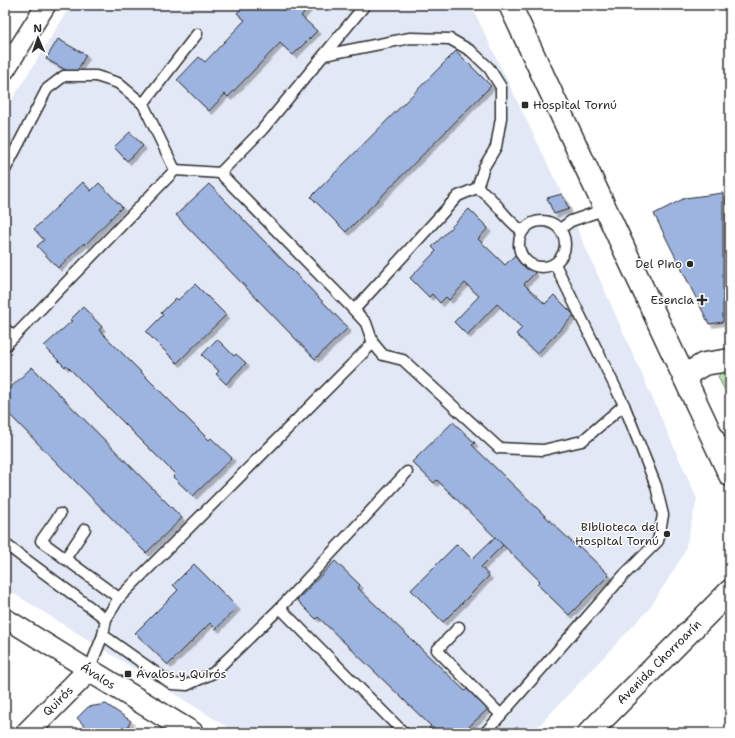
<svg xmlns="http://www.w3.org/2000/svg" width="735" height="738" font-family="'Shantell Sans',sans-serif">
<defs>
<pattern id="park-crowns" width="20" height="18" patternUnits="userSpaceOnUse"><rect width="20" height="18" fill="#b1e7a9"/><path d="M2 6a3 3 0 1 1 6 0M12 15a3 3 0 1 1 6 0" fill="none" stroke="#98c692"/></pattern>
<filter id="shadow"><feDropShadow dx="3.5" dy="3.5" stdDeviation="0" flood-color="#0004"/></filter>
</defs>
<rect width="100%" height="100%" fill="#fff"/>
<filter id="ink" filterUnits="userSpaceOnUse"><feTurbulence type="fractalNoise" baseFrequency=".025" numOctaves="2"/><feDisplacementMap in="SourceGraphic" scale="8" xChannelSelector="R" yChannelSelector="G"/><feConvolveMatrix kernelMatrix="1 2 1 2 8 2 1 2 1" color-interpolation-filters="sRGB"/></filter>
<g filter="url(#ink)">
<!-- built -->
<path fill="#e2e8f6" d="M71,5H471L562,194L697,499L684,554L649,609L532,733H237L5,588V111Z"/>
<!-- park -->
<path fill="url(#park-crowns)" stroke="#6e896a" d="M730,370V400L718,377L722,371Z"/>
<!-- building -->
<g fill="#9db4e1" stroke="#2b2b2b" filter="url(#shadow)">
<path d="M245,5H311L301,16L317,31L293,55L280,43L228,97L225,94L209,111L177,80L199,57L205,62L245,20L237,13Z"/>
<path d="M58,39L86,55L75,75L46,59Z"/>
<path d="M456,51L491,86L346,232L311,197Z"/>
<path d="M130,132L143,146L127,161L114,147Z"/>
<path d="M83,182L91,191L99,183L122,207L85,245L84,243L58,268L37,246L44,240L34,229Z"/>
<path d="M209,184L348,328L315,359L176,215Z"/>
<path d="M723,193V322L709,324L654,214L685,198Z"/>
<path d="M562,194L569,209L554,214L547,198Z"/>
<path d="M469,209L488,228L478,239L505,265L516,254L535,273L524,284L545,304L554,295L574,315L537,354L516,334L522,328L497,304L467,335L454,322L479,296L465,283L449,300L446,297L440,303L432,294L429,297L410,278L436,251L432,247Z"/>
<path d="M195,284L226,315L177,363L146,332L163,315L161,313L176,298L178,300Z"/>
<path d="M83,307L102,327L99,330L209,440L211,438L232,458L193,496L173,477L175,474L66,365L65,367L44,346L72,321L70,320Z"/>
<path d="M217,339L234,356L236,354L246,363L226,384L216,374L219,371L202,355Z"/>
<path d="M32,367L182,518L146,553L5,410V393Z"/>
<path d="M453,422L475,443L472,445L578,548L579,546L609,575L569,615L537,584L540,581L503,545L437,480L434,483L412,462Z"/>
<path d="M495,537L503,545L481,567L489,576L443,622L411,590L457,544L472,559Z"/>
<path d="M335,561L360,585L358,588L465,691L467,689L488,709L462,733H434L429,728L431,726L318,617L316,619L297,600Z"/>
<path d="M194,564L237,607L216,629L210,623L168,665L135,633L178,590L173,585Z"/>
<path d="M106,704L131,721L124,733H91L77,718L88,707Z"/>
</g>
<g fill="none" stroke-linecap="round" stroke-linejoin="round">
<!-- lane casing -->
<g stroke="#2b2b2b" stroke-width="13">
<g id="lane">
<path d="M365,5L262,130L220,173L354,310L458,196L477,188C496,198 504,220 523,231"/>
<path d="M324,55L410,38L450,39L471,51L489,68L501,87V118L496,147L484,167L477,188"/>
<path d="M5,170L47,89L64,76H96L118,83L143,104"/>
<path d="M175,170L220,173"/>
<circle cx="542" cy="244" r="23"/>
<path d="M560,229L571,221L606,209"/>
<path d="M354,310L366,323L373,343L383,355L403,360L499,448L543,450L582,441L624,405L555,264"/>
<path d="M5,329L14,337"/>
<path d="M5,346L175,170L143,104L197,34"/>
<path d="M60,514L41,541L119,598"/>
<path d="M5,544L106,619"/>
<path d="M65,559L85,529"/>
<path d="M280,608L404,733"/>
<path d="M459,627L437,650L501,715L485,733"/>
<path d="M103,635L172,684L187,685L213,673L280,608L407,472"/>
<path d="M89,670L103,635L106,619L119,598L373,343"/>
<path d="M501,715L623,576L658,541L663,515L656,486L624,405"/>
</g>
</g>
<!-- street casing -->
<g stroke="#2b2b2b" stroke-width="22">
<g id="street">
<path d="M5,70L46,5"/>
<path d="M5,618L89,670"/>
</g>
</g>
<!-- secondary casing -->
<g stroke="#2b2b2b" stroke-width="25">
<g id="secondary">
<path d="M510,5L730,475"/>
<path d="M684,376L704,364L730,360"/>
<path d="M27,733L89,670L192,733"/>
<path d="M589,733L730,591"/>
</g>
</g>
<!-- lane -->
<use href="#lane" stroke="#fff" stroke-width="10"/>
<!-- street -->
<use href="#street" stroke="#fff" stroke-width="19"/>
<!-- secondary -->
<use href="#secondary" stroke="#fff" stroke-width="22"/>
</g>
</g>
<!-- markers -->
<g fill="#2b2b2b" stroke="#fff" stroke-width="1.5">
<rect x="521" y="101" width="8" height="8" rx="2"/>
<circle cx="690" cy="264" r="4"/>
<path d="M700 294h4v4h4v4h-4v4h-4v-4h-4v-4h4z"/>
<circle cx="667" cy="534" r="4"/>
<rect x="124" y="670" width="8" height="8" rx="2"/>
</g>
<g text-anchor="middle" dominant-baseline="central" stroke-width="3" stroke-linejoin="round" paint-order="stroke">
<!-- poi labels -->
<g font-size="12" fill="#2b2b2b" stroke="#fff" text-anchor="end">
<text x="533" y="105" text-anchor="start">Hospital Tornú</text>
<text x="682" y="264">Del Pino</text>
<text x="694" y="300">Esencia</text>
<text x="659" y="527">Biblioteca del<tspan x="659" dy="14">Hospital Tornú</tspan></text>
<text x="136" y="674" text-anchor="start">Ávalos y Quirós</text>
</g>
<!-- street labels -->
<g font-size="12" fill="#2b2b2b" stroke="#fff">
<text transform="translate(659 662) rotate(-45)">Avenida Chorroarín</text>
<text transform="translate(98 676) rotate(32)">Ávalos</text>
<text transform="translate(58 701) rotate(-45)">Quirós</text>
</g>
</g>
<!-- margin -->
<rect width="735" height="738" fill="none" stroke="#fff" stroke-width="20"/>
<rect x="10" y="10" width="715" height="718" fill="none" stroke="#2b2b2b" stroke-width="1.5" filter="url(#ink)"/>
<!-- north arrow -->
<g transform="translate(38 38) rotate(358)" stroke="#ffffff" stroke-width="3" paint-order="stroke">
<path d="M0-3L7 15L0 10L-7 15Z" fill="#2b2b2b"/>
<text y="-6" font-size="11" font-weight="bold" text-anchor="middle" fill="#2b2b2b">N</text>
</g>
</svg>
